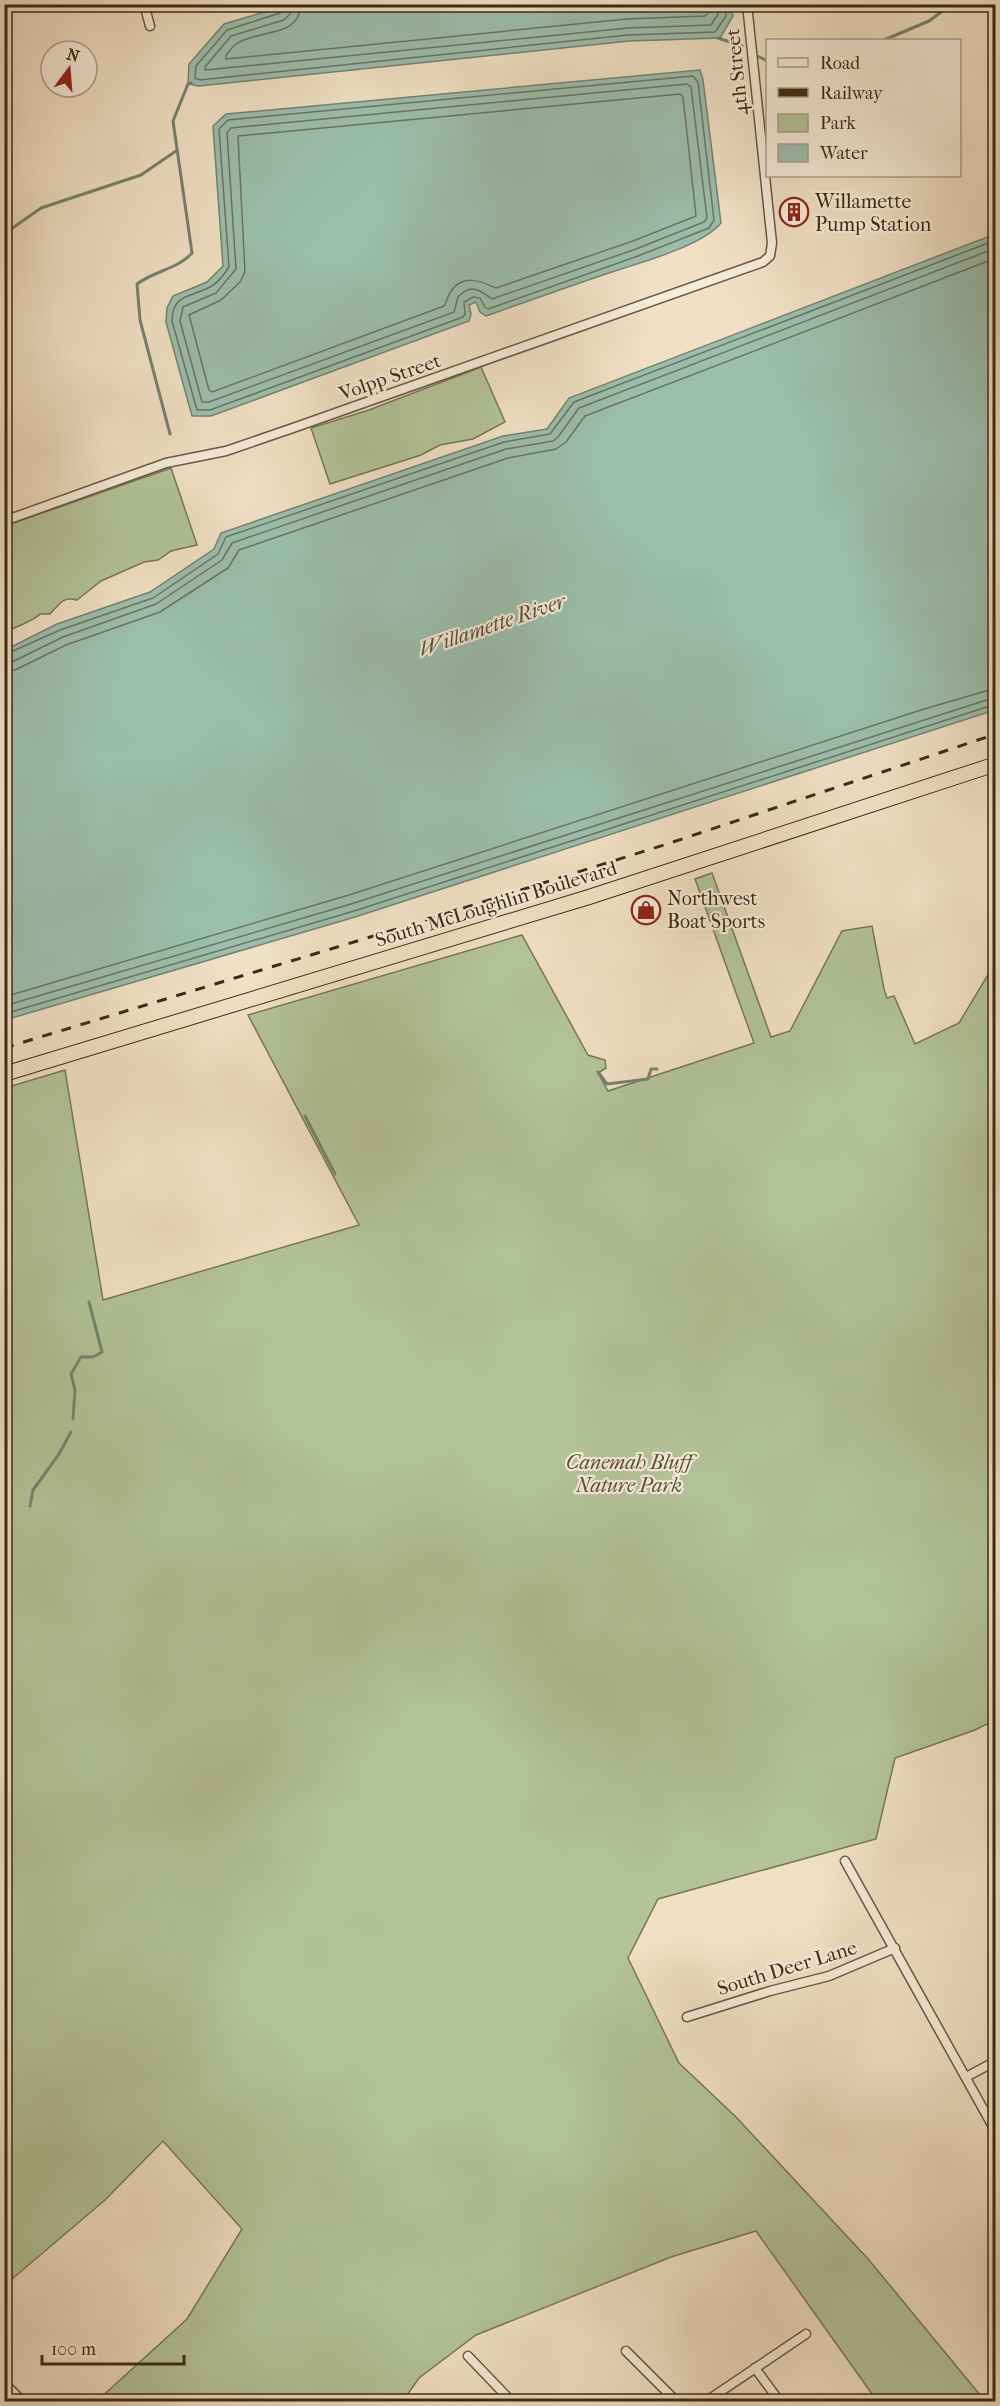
<svg xmlns="http://www.w3.org/2000/svg" width="1000" height="2406" font-family="'IM FELL French Canon',serif">
<rect width="100%" height="100%" fill="#f0e0c5"/>
<filter id="stains"><feTurbulence type="fractalNoise" baseFrequency=".00333" numOctaves="4"/><feColorMatrix values="0 0 0 0 .2 0 0 0 0 .09 0 0 0 0 .02 0 0 0 .5 -.17"/></filter>
<radialGradient id="worn" r=".72"><stop offset=".6" stop-color="#630" stop-opacity="0"/><stop offset="1" stop-color="#630" stop-opacity=".3"/></radialGradient>
<!-- green -->
<g fill="#b3c39a" stroke="#787656" stroke-width="1.5">
<path d="M481,367L505,422L473,439L440,445L421,455L330,484L311,428L369,410Z"/>
<path d="M171,468L197,545L171,551L158,560L144,562L101,581L77,600C62,596 59,605 50,614H40C36,619 11,630 5,631V526Z"/>
<path d="M712,873L771,1037L790,1031L842,931L872,926L884,989L887,998L894,996L915,1044L959,1023L995,963V1720L975,1730L895,1758L876,1839L658,1899L628,1958L679,2063L736,2117L869,2260L985,2401H877L756,2231L671,2257L476,2335L419,2378L403,2401H97L187,2319L242,2229L163,2141L105,2200L5,2285V1088L65,1070L103,1300L359,1225L248,1015L522,935L588,1055L605,1060L606,1068L598,1073L608,1091L754,1043L695,879Z"/>
</g>
<!-- water -->
<g fill="#9bbeae" stroke="#758370" stroke-width="1.5">
<path d="M730,4L733,16L720,38L629,41L199,86L188,84L189,64L224,24L288,5Z"/>
<path d="M700,70L703,80L721,223C702,246 642,262 612,272C570,286 528,301 486,316L480,312L476,302L469,305L471,314L469,321L211,416H192L166,322L167,308L173,296L207,282L223,266L213,126L226,114Z"/>
<path d="M995,234V710L355,917L5,1020V650L57,624L150,592L214,549L221,533L503,436L547,429L569,398Z"/>
</g>
<g fill="none" stroke-linecap="round" stroke-linejoin="round">
<!-- shore -->
<g stroke="#6c7460" stroke-width="1.5">
<path d="M285,4L280,13L227,30L196,66L195,78L200,80L628,35L715,32L726,16L725,4"/>
<path d="M292,4L290,14L284,20L231,36L205,67V70L628,28L711,25L718,14L717,4"/>
<path d="M301,4C300,39 257,29 236,44C232,47 229,52 226,55V59L627,19L705,16L709,12L708,4"/>
<path d="M693,76L698,82L714,220L709,228L638,256L488,309L485,307L480,298L473,297L464,302L465,314L463,317L210,410H197L172,321C173,294 188,298 208,288C216,285 224,275 229,267L219,129L228,120Z"/>
<path d="M687,84L691,87L707,218L704,222L636,249L492,299C480,291 472,282 458,297L454,312L209,402H202L180,321L183,307L216,293L236,269L227,133L231,128Z"/>
<path d="M680,94L683,97L696,216L633,241L496,288C481,281 462,273 450,293C447,297 447,302 444,306L212,392L209,390L189,315L221,300L240,282L245,272L238,136Z"/>
<path d="M4,655L60,630L153,598L218,554L226,537L504,442L550,434L574,402L996,240"/>
<path d="M4,663L12,662L63,637L156,604L222,560L232,543L506,449L553,441L558,437L579,408L996,248"/>
<path d="M4,672L15,670L66,645L160,612L228,568L239,550L508,458L556,449L566,442L585,416L996,258"/>
<path d="M4,997L349,895L921,710L996,688"/>
<path d="M4,1006L351,904L996,697"/>
<path d="M4,1014L354,911L996,704"/>
</g>
<!-- stream -->
<g stroke="#758370" stroke-width="3">
<path d="M718,38L742,46"/>
<path d="M884,40L929,21L952,4"/>
<path d="M757,56L768,61"/>
<path d="M4,234L41,208L141,175L176,151"/>
<path d="M170,434L140,320L137,284C154,271 178,269 192,253L173,121L188,84L191,83"/>
<path d="M598,1072L607,1084L648,1079L651,1069H657"/>
<path d="M305,1116L335,1174"/>
<path d="M73,1419L75,1390L71,1374L81,1357H93L102,1352L89,1302"/>
<path d="M30,1506L33,1490L59,1454L71,1432"/>
</g>
<!-- minor casing -->
<g stroke="#695840" stroke-width="11">
<g id="minor">
<path d="M144,4L150,26"/>
<path d="M4,521L166,463L226,451L293,428L763,262L770,256L772,243L747,4"/>
<path d="M845,1861L996,2132"/>
<path d="M687,2017L770,1991L829,1976L895,1948"/>
<path d="M966,2077L996,2061"/>
<path d="M626,2351L677,2402"/>
<path d="M468,2356L512,2402"/>
<path d="M755,2368L780,2402"/>
<path d="M4,2383L23,2402"/>
<path d="M705,2402L806,2334"/>
</g>
</g>
<!-- trunk casing -->
<g stroke="#3c2a13" stroke-width="16">
<path id="trunk" d="M4,1074L589,897L996,764"/>
</g>
<!-- minor -->
<use href="#minor" stroke="#f5ebd9" stroke-width="8"/>
<!-- trunk -->
<use href="#trunk" stroke="#f0e0c5" stroke-width="14"/>
<!-- rail -->
<path stroke="#3c2a13" stroke-width="3" stroke-dasharray="10 10" stroke-linecap="butt" d="M4,1048L400,928L667,844L996,734"/>
</g>
<!-- icons -->
<defs>
<g id="building-ring" transform="scale(1.5)"><circle r="9.5" fill="#f5ebd9" stroke="#8f2418" stroke-width="1.5"/><path d="M-4-6H4V6H1V3H-1V6H-4ZM-2.5-4.3h1.7v1.8h-1.7ZM.8-4.3h1.7v1.8H.8ZM-2.5-1h1.7V.8h-1.7ZM.8-1h1.7V.8H.8Z" fill="#8f2418"/></g>
<g id="shop-ring" transform="scale(1.5)"><circle r="9.5" fill="#f5ebd9" stroke="#8f2418" stroke-width="1.5"/><path d="M-5-2.5h2.3a2.7 3.5 0 0 1 5.4 0H5L5.5 6h-11ZM-1.5-2.5h3a1.5 2.3 0 0 0-3 0Z" fill="#8f2418"/></g>
</defs>
<g fill-rule="evenodd">
<use href="#building-ring" x="794" y="212"/>
<use href="#shop-ring" x="646" y="910"/>
</g>
<g text-anchor="middle" dominant-baseline="central" stroke-width="4.5" stroke-linejoin="round" paint-order="stroke">
<!-- street labels -->
<g font-size="20" fill="#3c2a13" stroke="#f5ebd9">
<text transform="translate(737 72) rotate(-96)">4th Street</text>
<text transform="translate(390 377) rotate(-19)">Volpp Street</text>
<text transform="translate(496 904) rotate(-17)">South McLoughlin Boulevard</text>
<text transform="translate(787 1968) rotate(-17)">South Deer Lane</text>
</g>
<!-- poi labels -->
<g font-size="20" fill="#3c2a13" stroke="#f5ebd9" text-anchor="start">
<text x="815" y="201">Willamette<tspan x="815" dy="23">Pump Station</tspan></text>
<text x="667" y="898">Northwest<tspan x="667" dy="23">Boat Sports</tspan></text>
</g>
<!-- park labels -->
<g font-size="20" font-style="italic" fill="#5a5035" stroke="#f5ebd9">
<text x="629" y="1462">Canemah Bluff<tspan x="629" dy="23">Nature Park</tspan></text>
</g>
<!-- water labels -->
<g font-size="21" font-style="italic" fill="#544f3a" stroke="#f5ebd9">
<text transform="translate(492 625) rotate(-19)">Willamette River</text>
</g>
</g>
<!-- margin -->
<rect width="1000" height="2406" fill="none" stroke="#f0e0c5" stroke-width="24"/>
<rect x="6" y="6" width="988" height="2394" fill="none" stroke="#3c2a13" stroke-width="3"/>
<rect x="12" y="12" width="976" height="2382" fill="none" stroke="#3c2a13" stroke-width="1.5"/>
<!-- legend -->
<rect x="766" y="39" width="195" height="138" fill="#f5ebd9" stroke="#ab9e8a" stroke-width="1.5"/>
<rect x="778" y="58" width="30" height="9" fill="#f5ebd9" stroke="#ab9e8a" stroke-width="1.5"/>
<text x="820" y="69" font-size="18" fill="#3c2a13">Road</text>
<rect x="778" y="88" width="30" height="9" fill="#3c2a13" stroke="#ab9e8a" stroke-width="1.5"/>
<text x="820" y="99" font-size="18" fill="#3c2a13">Railway</text>
<rect x="778" y="114" width="30" height="18" fill="#b3c39a" stroke="#ab9e8a" stroke-width="1.5"/>
<text x="820" y="129" font-size="18" fill="#3c2a13">Park</text>
<rect x="778" y="144" width="30" height="18" fill="#9bbeae" stroke="#ab9e8a" stroke-width="1.5"/>
<text x="820" y="159" font-size="18" fill="#3c2a13">Water</text>
<!-- north arrow -->
<g transform="translate(69 69) rotate(16)"><circle r="28" fill="#f5ebd9" stroke="#ab9e8a" stroke-width="1.5"/>
<path d="M0-4.5L10 22L0 15L-10 22Z" fill="#8f2418"/>
<text y="-9" font-size="16" font-weight="bold" text-anchor="middle" fill="#3c2a13">N</text>
</g>
<!-- scale -->
<path d="M42 2355v9h142v-9" fill="none" stroke="#3c2a13" stroke-width="3"/>
<text x="51" y="2355" font-size="18" fill="#3c2a13" stroke="#f5ebd9" stroke-width="4.5" paint-order="stroke">100 m</text>
<rect width="100%" height="100%" filter="url(#stains)"/>
<rect width="100%" height="100%" fill="url(#worn)"/>
</svg>
